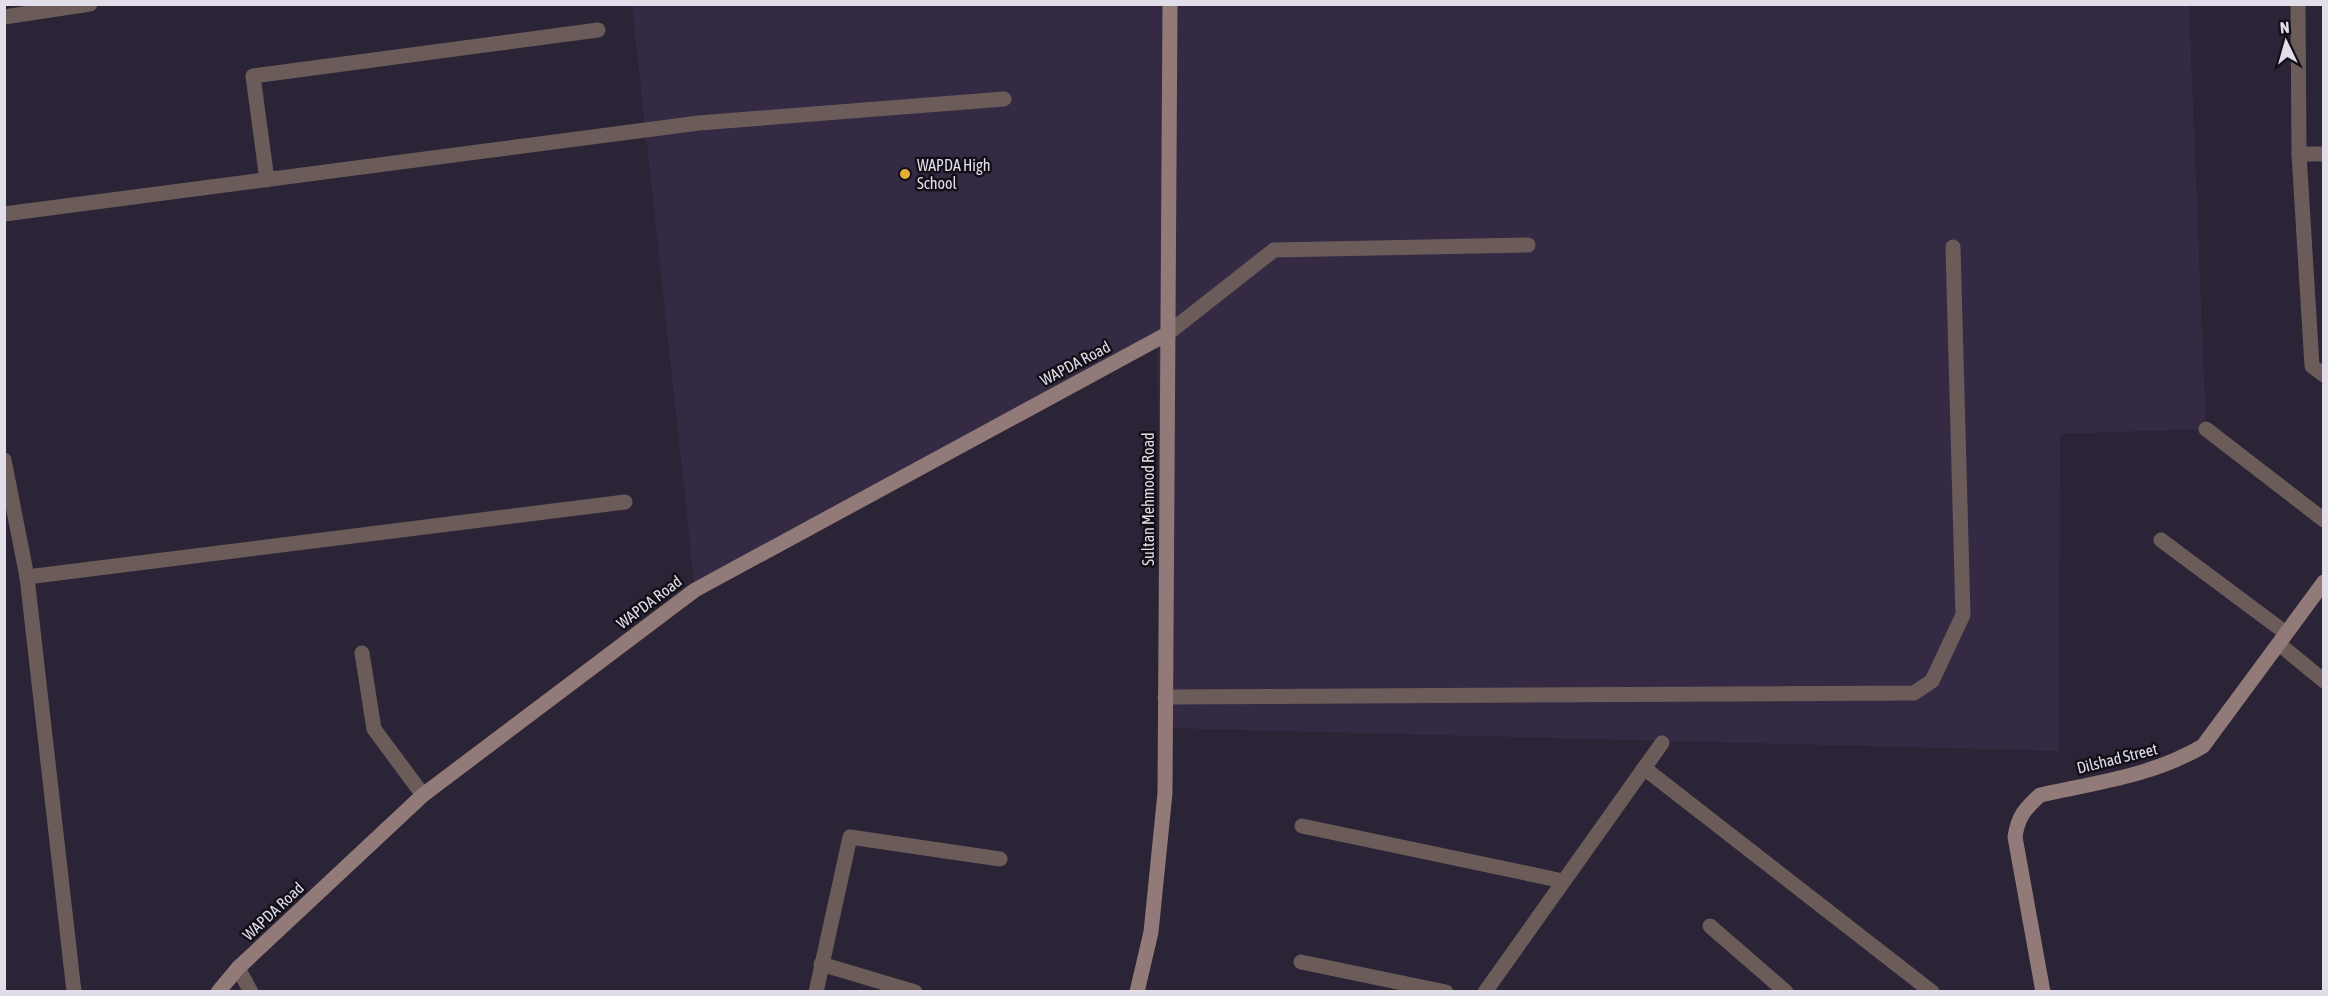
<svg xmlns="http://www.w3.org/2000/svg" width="2328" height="996" font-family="'Asap Condensed',sans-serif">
<rect width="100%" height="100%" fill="#2b2336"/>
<!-- built -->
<path fill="#352a43" d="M632,5H2189L2206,429L2060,434L2059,751L1165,728L1157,344L695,590Z"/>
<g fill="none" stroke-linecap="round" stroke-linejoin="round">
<!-- lane -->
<g stroke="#6b5c5a" stroke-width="15">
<path d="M1167,334L1274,250L1528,245"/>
<path d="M2206,429L2324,520"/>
<path d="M2161,540L2286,633"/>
<path d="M1165,697L1914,693L1932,681L1963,615L1953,247"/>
</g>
<!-- street -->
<g stroke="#6b5c5a" stroke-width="15">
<path d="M2298,4L2299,154L2312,366L2324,375"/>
<path d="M4,17L90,4"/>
<path d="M2299,154H2324"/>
<path d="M267,180L253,76L598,30"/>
<path d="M4,214L699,123L1004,99"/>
<path d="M4,460L27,577L74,992"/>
<path d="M27,577L625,502"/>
<path d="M2279,644L2324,681"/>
<path d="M362,653L374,729L423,795"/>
<path d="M1644,768L1932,992"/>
<path d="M1302,826L1563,881"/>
<path d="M1710,926L1786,992"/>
<path d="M1301,962L1446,992"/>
<path d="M821,964L915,992"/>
<path d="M238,968L251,992"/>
<path d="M816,992L850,837L1000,859"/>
<path d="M1485,992L1662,743"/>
</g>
<!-- secondary -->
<g stroke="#917a77" stroke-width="15">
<path d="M218,992L238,968L423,795L695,590L1167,334"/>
<path d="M1137,992L1151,932L1165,793L1170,4"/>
<path d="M2043,992L2015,837C2018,816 2025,809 2040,795C2095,783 2155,775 2203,746L2324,582"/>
</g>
</g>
<!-- markers -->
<circle fill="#e3ae35" stroke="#120f17" stroke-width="2" cx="905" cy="174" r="6"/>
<g text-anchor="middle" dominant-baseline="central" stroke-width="5" stroke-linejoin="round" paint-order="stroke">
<!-- poi labels -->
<g font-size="16" fill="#e1dde9" stroke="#120f17" text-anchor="start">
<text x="917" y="165">WAPDA High<tspan x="917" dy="18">School</tspan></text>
</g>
<!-- street labels -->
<g font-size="16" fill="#e1dde9" stroke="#120f17">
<text transform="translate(1075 363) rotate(-28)">WAPDA Road</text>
<text transform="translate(1148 499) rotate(-90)">Sultan Mehmood Road</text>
<text transform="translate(649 602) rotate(-37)">WAPDA Road</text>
<text transform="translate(2117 758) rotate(-14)">Dilshad Street</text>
<text transform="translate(273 911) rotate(-43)">WAPDA Road</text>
</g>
</g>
<!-- border -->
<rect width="2328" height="996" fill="none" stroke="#e1dde9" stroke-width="12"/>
<!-- north arrow -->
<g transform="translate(2286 42) rotate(355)" stroke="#120f17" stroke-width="4.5" paint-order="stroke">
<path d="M0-4.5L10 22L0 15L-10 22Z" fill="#e1dde9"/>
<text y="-9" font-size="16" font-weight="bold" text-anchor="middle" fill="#e1dde9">N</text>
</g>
</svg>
